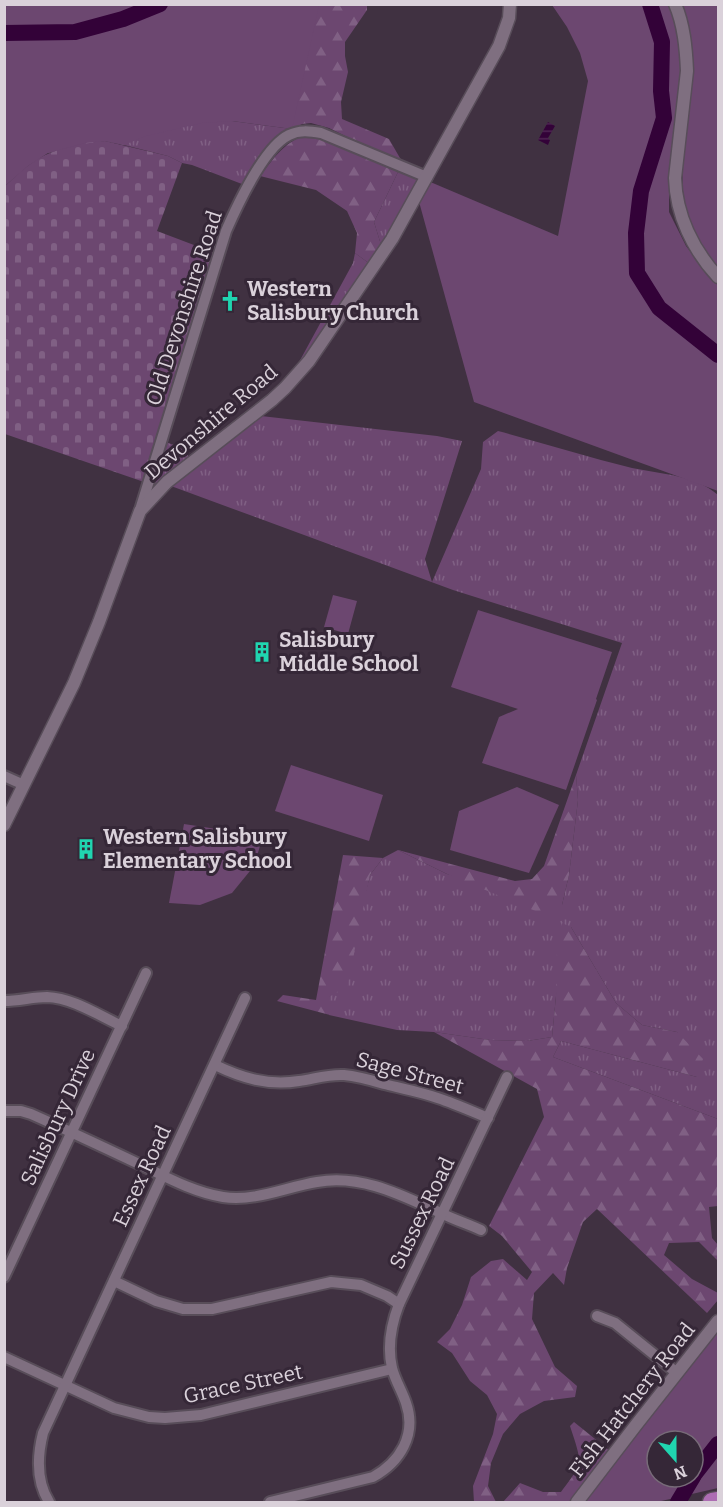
<svg xmlns="http://www.w3.org/2000/svg" width="723" height="1507" font-family="Bitter,serif">
<defs>
<pattern id="grass-tufts" width="24" height="20" patternUnits="userSpaceOnUse" patternTransform="scale(1.5)"><rect width="24" height="20" fill="#6c4770"/><path d="M3 7l-1-3M5 7V3M7 7l1-3M15 17l-1-3M17 17v-4M19 17l1-3" fill="none" stroke="#806084"/></pattern>
<pattern id="forest-firs" width="22" height="20" patternUnits="userSpaceOnUse" patternTransform="scale(1.5)"><rect width="22" height="20" fill="#6c4770"/><path d="M5 1l3.5 6h-7zM16 11l3.5 6h-7z" fill="#806084"/></pattern>
<pattern id="cemetery-stones" width="16" height="16" patternUnits="userSpaceOnUse" patternTransform="scale(1.5)"><rect width="16" height="16" fill="#6c4770"/><path d="M2 7V4a2 2 0 0 1 4 0v3zM10 15v-3a2 2 0 0 1 4 0v3z" fill="#806084"/></pattern>
<pattern id="water-rules" width="6" height="5" patternUnits="userSpaceOnUse" patternTransform="scale(1.5)"><rect width="6" height="5" fill="#330238"/><path d="M0 2.5h6" fill="none" stroke="#502654"/></pattern>
</defs>
<rect width="100%" height="100%" fill="#403141"/>
<!-- grass -->
<g fill="url(#grass-tufts)">
<path d="M171,119L232,121L292,129L242,184L192,165L182,163L168,156L124,145L131,134Z"/>
<path d="M398,172L413,175L417,178L418,185L382,248L374,222Z"/>
<path d="M355,253L370,264L302,362L278,389L298,364L353,263Z"/>
<path d="M261,416L437,436L462,441L425,559L432,582L481,469L483,442L498,431C543,443 587,457 632,468C661,474 695,475 718,495V1119L553,1057L561,1041L697,1077L677,1032L642,1025L616,1003L571,927L556,996L552,1037L527,1041L490,1040L434,1032L397,1030L329,1015V997L362,908L370,875L383,858L398,850L447,874L562,905L569,875L578,800L576,775L622,643L453,590L171,486Z"/>
<path d="M166,442L181,448L191,459L154,485L152,483Z"/>
</g>
<!-- forest -->
<g fill="url(#forest-firs)">
<path d="M187,5H367V10L345,42V56L348,72L341,102L342,119L389,139L404,165L329,128L311,123L302,124L292,129L207,99L131,134L124,145L105,141L48,153L4,41Z"/>
<path d="M311,134L398,172L374,222L382,248L370,264L355,253L357,233L347,211L316,190L260,176C274,158 287,138 311,134Z"/>
<path d="M576,775L578,800L569,875L562,905L545,915L447,874L398,850L515,881L532,879L544,866Z"/>
<path d="M343,855L383,858L370,875L347,987L329,997L330,1015L277,1001L283,995L316,1000Z"/>
<path d="M562,923L571,927L616,1003L642,1025L677,1032L703,1059L697,1077L561,1041L553,1057L718,1119V1206L709,1207L712,1238L718,1245V1261L699,1242L669,1243L664,1255L692,1279L718,1293V1300L707,1313L597,1209L583,1222L567,1268L564,1285L553,1273L534,1293L532,1319L555,1367L577,1386L575,1397L544,1401L520,1414L503,1434L491,1463L488,1486L496,1502H474L473,1486L493,1434L497,1414L487,1395L470,1381L452,1353L437,1342L450,1329L462,1305L471,1277L491,1261L503,1259L527,1280L532,1272L502,1236L489,1226L544,1117L537,1089L434,1032L490,1040L527,1041L552,1037L556,996L557,949Z"/>
<path d="M574,1422L610,1451L572,1502H503L520,1483L543,1492H561C566,1485 577,1472 579,1463C580,1453 573,1436 570,1426Z"/>
</g>
<!-- cemetery -->
<path fill="url(#cemetery-stones)" d="M105,141L168,156L182,163L157,231L215,253L144,482L5,434V186C18,174 33,159 50,153C68,146 87,143 105,141Z"/>
<!-- park -->
<g fill="#6c4770" fill-rule="evenodd">
<path d="M5,5H319L292,129L232,121L202,123L146,136L124,145L105,141L85,143L48,153L28,166L5,186Z"/>
<path d="M552,5H669L674,17L678,40L681,66L679,104L669,181V212L686,246L713,281L718,285V491L474,402L418,198L428,181L558,236L588,81L580,53L567,27Z"/>
<path d="M680,5H718V270C702,246 685,221 683,191C680,150 692,109 693,67C693,46 687,24 680,5Z"/>
<path d="M333,595L357,601L348,634L324,627Z"/>
<path d="M478,610L612,652L596,699L597,700L566,790L482,763L499,717L518,709L451,687Z"/>
<path d="M291,765L383,795L369,841L275,811Z"/>
<path d="M517,787L559,805L529,873L450,850L459,811Z"/>
<path d="M184,824L263,836L254,866L232,893L200,905L169,903Z"/>
<path d="M718,1331V1488L657,1502H584ZM657,1441H693V1477H657Z"/>
</g>
<!-- water -->
<path fill="url(#water-rules)" d="M548,122L555,126L548,138L550,140L548,145L538,140Z"/>
<g fill="none" stroke-linecap="round" stroke-linejoin="round">
<!-- river -->
<g stroke="#330238" stroke-width="16">
<path d="M650,4L662,42L661,91L664,118L641,191L636,233L637,273L659,308L718,355"/>
<path d="M4,33L75,32L123,19L160,4"/>
<path d="M693,1476L718,1444"/>
<path d="M678,1502L693,1477"/>
</g>
<!-- minor casing -->
<g stroke="#584d59" stroke-width="14">
<g id="minor">
<path d="M140,510L226,231C237,206 264,147 289,135C299,130 309,131 321,133L427,177"/>
<path d="M4,776L24,785"/>
<path d="M4,1001C19,1001 33,997 47,997C73,998 98,1015 122,1026"/>
<path d="M215,1065C242,1078 268,1086 299,1081C314,1079 328,1074 344,1075C357,1076 371,1080 384,1084C405,1089 426,1093 446,1101C460,1106 474,1112 488,1118"/>
<path d="M4,1111H21L31,1114C67,1130 103,1147 139,1164C166,1177 193,1192 223,1197C255,1202 286,1187 317,1182C363,1174 403,1196 443,1214C455,1220 468,1224 481,1230"/>
<path d="M4,1277L146,973"/>
<path d="M114,1281L156,1301L183,1309H212L331,1282L361,1285L387,1296L399,1304"/>
<path d="M597,1316L615,1323L677,1373"/>
<path d="M4,1357L114,1408L149,1417L165,1418L201,1415L392,1369"/>
<path d="M49,1502C36,1481 37,1457 43,1433L245,998"/>
<path d="M270,1502L373,1477C400,1462 417,1435 406,1403C402,1391 395,1380 392,1368C387,1346 391,1325 399,1304L507,1077"/>
</g>
</g>
<!-- tertiary casing -->
<g stroke="#584d59" stroke-width="15">
<g id="tertiary">
<path d="M675,4C684,25 686,48 687,71L675,178C676,215 693,250 718,277"/>
<path d="M4,825L74,683L99,622L140,511L167,482L272,400L285,388L309,361L392,239L499,46L509,18L510,4"/>
<path d="M577,1502L636,1425L718,1321"/>
</g>
</g>
<!-- motorway casing -->
<g stroke="#584d59" stroke-width="21">
<path id="motorway" d="M712,1502L718,1501"/>
</g>
<!-- minor -->
<use href="#minor" stroke="#7f6f80" stroke-width="10"/>
<!-- tertiary -->
<use href="#tertiary" stroke="#7f6f80" stroke-width="12"/>
<!-- motorway -->
<use href="#motorway" stroke="#ad6db3" stroke-width="18"/>
</g>
<!-- icons -->
<defs>
<g id="church-bare" transform="scale(1.62)"><path d="M-1.2-6h2.4v3.5h3.3v2.4h-3.3V6h-2.4V-.1h-3.3v-2.4h3.3Z" fill="#20d5b0" stroke="#352737" stroke-width="2.5" paint-order="stroke"/></g>
<g id="building-bare" transform="scale(1.62)"><path d="M-4-6H4V6H1V3H-1V6H-4ZM-2.5-4.3h1.7v1.8h-1.7ZM.8-4.3h1.7v1.8H.8ZM-2.5-1h1.7V.8h-1.7ZM.8-1h1.7V.8H.8Z" fill="#20d5b0" stroke="#352737" stroke-width="2.5" paint-order="stroke"/></g>
</defs>
<g fill-rule="evenodd">
<use href="#church-bare" x="230" y="301"/>
<use href="#building-bare" x="262" y="652"/>
<use href="#building-bare" x="86" y="849"/>
</g>
<g text-anchor="middle" dominant-baseline="central" stroke-width="6" stroke-linejoin="round" paint-order="stroke">
<!-- poi labels -->
<g font-size="21" font-weight="bold" fill="#dad1da" stroke="#352737" text-anchor="start">
<text x="247" y="289">Western<tspan x="247" dy="24">Salisbury Church</tspan></text>
<text x="279" y="640">Salisbury<tspan x="279" dy="24">Middle School</tspan></text>
<text x="103" y="837">Western Salisbury<tspan x="103" dy="24">Elementary School</tspan></text>
</g>
<!-- street labels -->
<g font-size="21" fill="#dad1da" stroke="#352737">
<text transform="translate(184 308) rotate(-72)">Old Devonshire Road</text>
<text transform="translate(211 422) rotate(-40)">Devonshire Road</text>
<text transform="translate(410 1073) rotate(15)">Sage Street</text>
<text transform="translate(58 1117) rotate(-65)">Salisbury Drive</text>
<text transform="translate(142 1176) rotate(-65)">Essex Road</text>
<text transform="translate(422 1213) rotate(-64)">Sussex Road</text>
<text transform="translate(243 1384) rotate(-12)">Grace Street</text>
<text transform="translate(632 1400) rotate(-52)">Fish Hatchery Road</text>
</g>
</g>
<!-- border -->
<rect width="723" height="1507" fill="none" stroke="#dad1da" stroke-width="12"/>
<!-- north arrow -->
<g transform="translate(675 1459) rotate(159)"><circle r="28" fill="#352737" stroke="#776b78" stroke-width="1.5"/>
<path d="M0-4.5L10 22L0 15L-10 22Z" fill="#20d5b0"/>
<text y="-9" font-size="16" font-weight="bold" text-anchor="middle" fill="#dad1da">N</text>
</g>
</svg>
